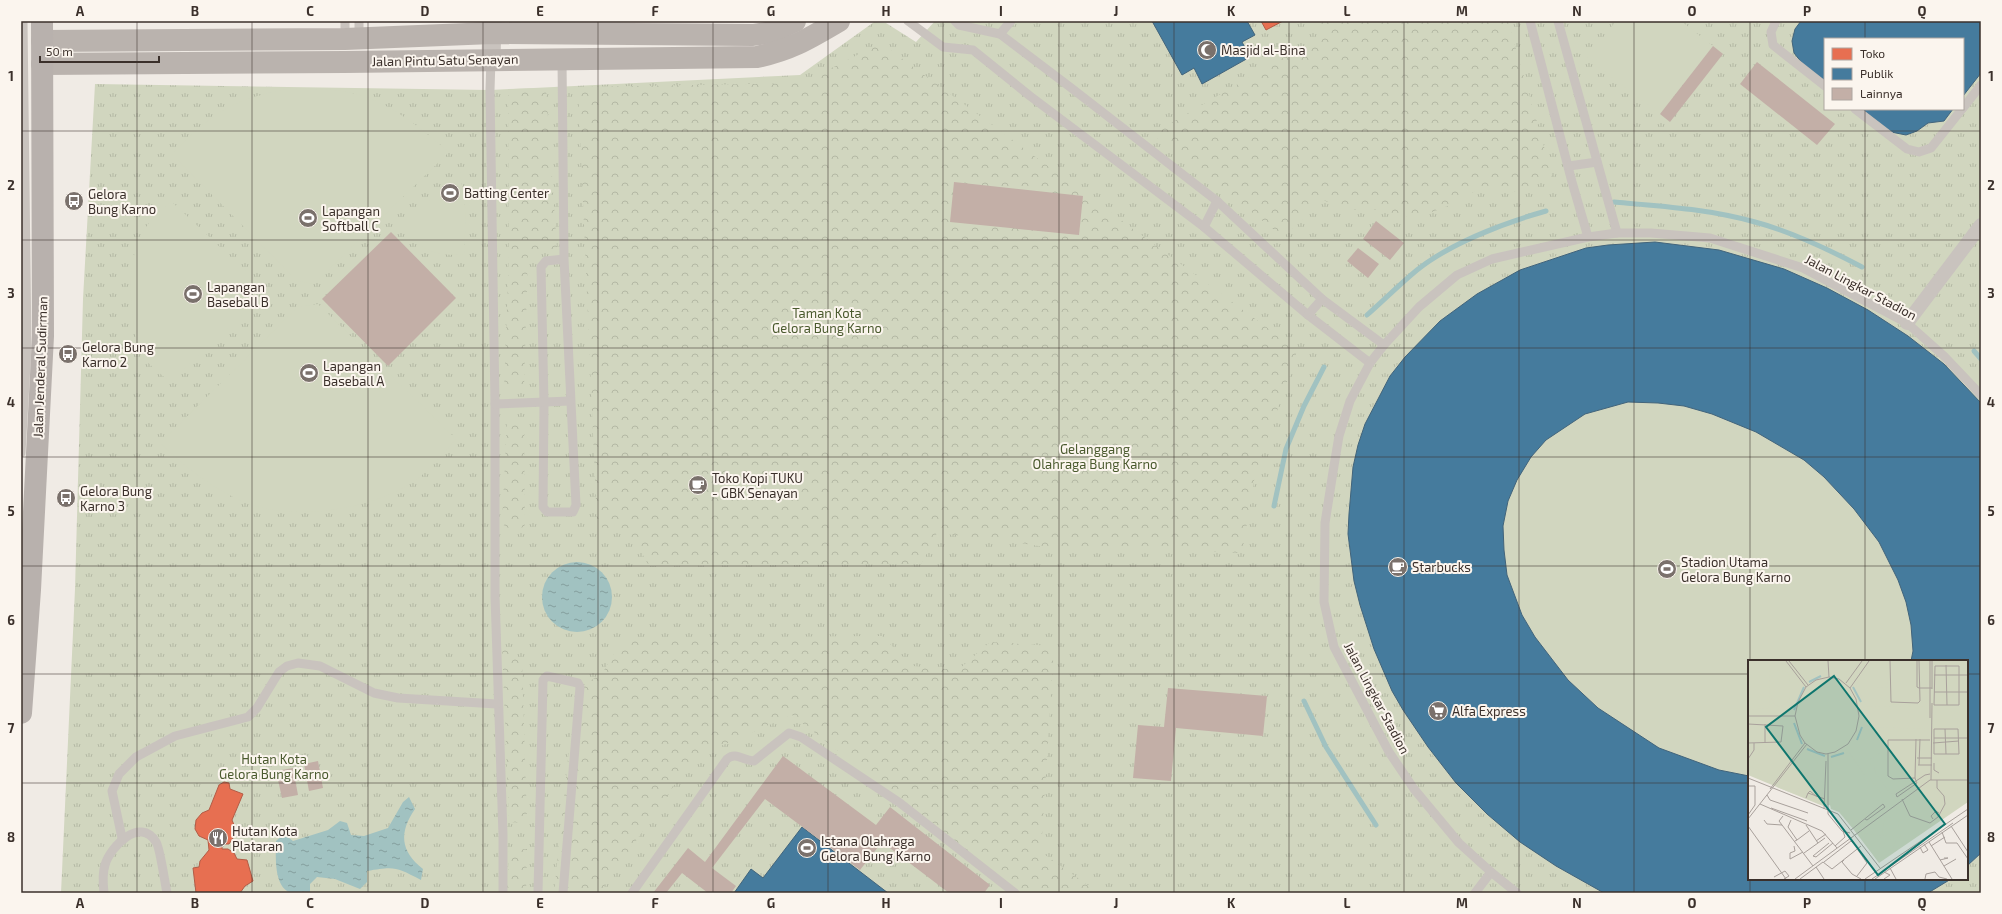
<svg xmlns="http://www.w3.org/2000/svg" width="2002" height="914" font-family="'Exo 2',sans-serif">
<defs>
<pattern id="grass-tufts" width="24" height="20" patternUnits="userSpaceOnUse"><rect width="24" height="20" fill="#d1d6bf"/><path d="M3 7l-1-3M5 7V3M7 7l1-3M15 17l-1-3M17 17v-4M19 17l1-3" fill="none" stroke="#b4b8a4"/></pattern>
<pattern id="forest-crowns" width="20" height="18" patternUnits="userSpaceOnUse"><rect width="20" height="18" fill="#d1d6bf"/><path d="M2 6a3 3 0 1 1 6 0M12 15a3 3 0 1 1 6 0" fill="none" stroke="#b4b8a4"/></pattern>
<pattern id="water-ripples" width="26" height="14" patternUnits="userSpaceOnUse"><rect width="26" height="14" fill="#a1c2c1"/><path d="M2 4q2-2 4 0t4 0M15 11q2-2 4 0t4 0" fill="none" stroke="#849e9d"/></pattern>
</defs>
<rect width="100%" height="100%" fill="#f0ebe5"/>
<!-- grass -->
<path fill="url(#grass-tufts)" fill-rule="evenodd" d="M935,21H1981V893H61L75,589L83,299L95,84L490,90L800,75L874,22L886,23L916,42ZM1825,39H1963V109H1825ZM1749,661H1967V879H1749Z"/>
<!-- forest -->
<g fill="url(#forest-crowns)">
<path d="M1318,21H1508L1553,178L1510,193L1481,186L1463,200L1414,219L1382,210H1347L1323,200L1283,237L1152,134L1326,33Z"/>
<path d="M881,43L1296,349V364L1287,382L1255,475L1242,553L1155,549L1069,551L1009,541L937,533L921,564L649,566L638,546L618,532L597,526L578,87L802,83Z"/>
<path d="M546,88L557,249L528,251L524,388L504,389L509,254L508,89Z"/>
<path d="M507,420L524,421L525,525L516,533L502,524Z"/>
<path d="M882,636L912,666L958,670L990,642L1054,646L1041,852L1099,893H1020L792,715L693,758L600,893H554L575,692L603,672L623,638Z"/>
<path d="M502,645L522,663L527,823L509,822Z"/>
<path d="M527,849L526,893H507L509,850Z"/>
</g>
<!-- pitch -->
<g fill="#d1d6bf">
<path d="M1616,21H1681L1713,46L1660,114L1587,58Z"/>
<path d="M293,88C309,89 325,89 341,91C383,96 418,126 449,152L314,284L297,281L172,154C213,112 234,98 293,88Z"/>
<path d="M460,172L466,214L464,254C437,258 418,247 399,229Z"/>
<path d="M171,201L256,281V302L170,382C160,373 145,363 139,349C136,343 135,333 134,326C129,292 127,251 149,223C155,215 164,208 171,201Z"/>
<path d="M1655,242C1676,244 1700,246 1721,251C1817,273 1917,326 1981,403V853L1967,866V661H1749V879H1951L1928,893C1852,893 1776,893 1700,893C1677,893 1654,893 1631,893C1623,893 1613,894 1605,893C1598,892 1590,886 1583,882C1551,864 1522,844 1494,821C1374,716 1297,524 1389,377C1406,349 1434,326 1460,306C1497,279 1540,258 1585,248C1608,243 1632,243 1655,242Z"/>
<path d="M318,304L456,439C443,454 429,471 413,482C371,510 291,522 244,502C211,488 186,467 160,443L298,307Z"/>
</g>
<!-- water -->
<g fill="url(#water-ripples)">
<circle cx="577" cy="597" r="35"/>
<path d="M409,797L415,809C399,832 400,851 423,869L421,880C396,867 395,866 367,871V882L360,889L335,879L317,877L310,884V893C304,893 296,895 291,893C273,887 276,855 276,841L284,834L293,841L328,830L340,821L347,823L351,835L364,836L388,828L403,802Z"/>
</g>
<!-- shops -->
<g fill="#e76f51" stroke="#b35c46">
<path d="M1261,21H1283L1266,30Z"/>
<path d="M224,782L229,783L230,789L243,794L232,820L237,832L229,844H222V849H228L234,853L237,859L247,860L253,881L245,886L240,893H196L193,868L199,867L200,861L209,850L208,840L199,836L195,829L196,820L202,813L209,810L219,785Z"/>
</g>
<!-- public -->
<g fill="#457b9d" stroke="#42647b">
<path d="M1152,21H1247L1255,35L1242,42L1250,57L1202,84L1194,68L1182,75Z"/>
<path d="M1801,21H1981V73L1963,96V39H1825V81L1802,63L1794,53L1792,41L1795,29Z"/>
<path d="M1862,109H1953L1944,121L1928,123L1917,131L1906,135L1891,132Z"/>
<path d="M1655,242L1719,250L1784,269L1827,288L1868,310L1908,336L1944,364L1981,403V853L1967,866V661H1911L1913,651L1911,625L1906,602L1898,580L1879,542L1854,509L1824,477L1804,460L1756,432L1712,414L1684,406L1658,403L1628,402L1585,414L1546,440L1531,457L1517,480L1508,501L1503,526L1504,550L1507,575L1522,615L1535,637L1568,680L1598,708L1659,748L1719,770L1749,776V879H1951L1928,893H1604L1556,866L1520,842L1487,814L1456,783L1428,747L1403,710L1392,691L1374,649L1360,605L1354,581L1348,534L1349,514L1353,467L1358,445L1365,424L1390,376L1405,357L1440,321L1477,294L1520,270L1586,248L1608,245Z"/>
<rect x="21" y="272" width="1" height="135"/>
<path d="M802,827L888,893H734L751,869L763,878Z"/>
</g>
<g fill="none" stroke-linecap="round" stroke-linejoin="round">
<!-- stream -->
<g stroke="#a1c2c1" stroke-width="5">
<path d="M1614,202C1661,206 1709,209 1755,222C1793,232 1828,249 1862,267"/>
<path d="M1367,315C1384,300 1400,284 1417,270C1451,243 1504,223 1546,211"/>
<path d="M1974,351L1981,359"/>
<path d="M1274,506L1286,449L1304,406L1324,367"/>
<path d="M1304,701L1326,747L1376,825"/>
</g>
</g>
<!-- building -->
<g fill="#c3afa7">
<path d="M1713,46L1723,54L1670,122L1660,114Z"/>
<path d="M1757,62L1835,124L1817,145L1740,84Z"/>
<path d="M954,182L1083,196L1079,235L950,222Z"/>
<path d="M1376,221L1404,243L1390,260L1363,239Z"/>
<path d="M391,232L456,298L388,366L322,299Z"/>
<path d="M1358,248L1379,264L1368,278L1347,261Z"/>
<path d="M1168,688L1267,696L1263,736L1176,728L1171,781L1133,778L1138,725L1164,727Z"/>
<path d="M783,756L876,825L890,807L990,885L984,893H949L882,842L860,870L765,799L712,868L736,886L731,893H708L682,873L666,893H653L688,848L705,862Z"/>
<path d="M318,761L323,788L309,791L304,764Z"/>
<path d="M293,768L298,795L282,798L276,771Z"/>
</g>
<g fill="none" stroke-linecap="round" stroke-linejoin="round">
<!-- service -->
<g stroke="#c9c3be" stroke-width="9">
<path d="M908,21L943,47L973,50L1030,96L1204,227L1308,315L1370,363"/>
<path d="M955,21L959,25L1000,34L1070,87L1217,201L1322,299L1384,345"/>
<path d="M1530,21L1572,182L1588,237"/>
<path d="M1558,21L1617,233"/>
<path d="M1776,21L1771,32L1773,45L1825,86"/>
<path d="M1000,34L1011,21"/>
<path d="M345,39V21"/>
<path d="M359,39V21"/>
<path d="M491,59L490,90L495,404V596L503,835V893"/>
<path d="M562,59L564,259L576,505L573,512H547L543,507L544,403L541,267L546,261L564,259"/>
<path d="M1963,108L1981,85"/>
<path d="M1855,109L1907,149L1919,152L1931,148L1962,109"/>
<path d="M1569,166L1597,162"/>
<path d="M1204,227L1217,201"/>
<path d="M1308,315L1322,299"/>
<path d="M495,404L570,401"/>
<path d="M21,453L27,347L23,21"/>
<path d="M122,838L112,791L119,774L136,757L175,736L248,717L257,708L279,672L287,666L298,663L320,666L374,693L398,698L497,704"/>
<path d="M104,893C103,884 102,874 105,865C110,847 140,816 156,842C160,847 165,884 167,893"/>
<path d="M538,893L543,680L547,676L578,683L580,687L563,893"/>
<path d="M632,893L727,759C736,751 743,761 754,761L789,733L801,737L900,803L1015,893"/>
<path d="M1475,893L1491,872"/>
<path d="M1517,893L1491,872L1459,843L1414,789L1389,752L1334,647L1324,602L1325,523L1333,472L1339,436L1350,401L1370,363L1384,345L1419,307L1457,275L1492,259L1588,237L1617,233H1651L1710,238L1803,268L1907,323L1944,356L1981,395"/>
</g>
<!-- pedestrian -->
<path stroke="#c9c3be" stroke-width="14" d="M1907,323L1981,225"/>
<!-- minor -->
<path stroke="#c9c3be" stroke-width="19" d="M491,59L492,21"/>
<!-- secondary -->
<g stroke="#bab3ae" stroke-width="22">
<path d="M42,41L345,39L492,33L753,35L772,32L795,21"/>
<path d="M42,64L345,62L757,57C791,50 810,38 839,21"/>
</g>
<!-- primary -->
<path stroke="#b8b1ad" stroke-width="22" d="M21,713L30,590L43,336L42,21"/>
</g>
<!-- grid -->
<path fill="none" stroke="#3b302b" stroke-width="1" stroke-opacity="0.55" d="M137,21V893M252,21V893M368,21V893M483,21V893M598,21V893M713,21V893M828,21V893M943,21V893M1059,21V893M1174,21V893M1289,21V893M1404,21V893M1519,21V893M1634,21V893M1750,21V661M1865,21V39M1865,109V661M21,131H1981M21,240H1981M21,348H1981M21,457H1981M21,566H1981M21,674H1749M1967,674H1981M21,783H1749M1967,783H1981M1750,879V893M1865,879V893"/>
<!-- icons -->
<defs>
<g id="mosque-disc" transform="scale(1)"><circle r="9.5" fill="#7a716c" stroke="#fbf5ee"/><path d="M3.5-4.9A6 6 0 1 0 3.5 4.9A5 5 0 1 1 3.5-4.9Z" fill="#fff"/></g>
<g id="stadium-disc" transform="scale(1)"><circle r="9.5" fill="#7a716c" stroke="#fbf5ee"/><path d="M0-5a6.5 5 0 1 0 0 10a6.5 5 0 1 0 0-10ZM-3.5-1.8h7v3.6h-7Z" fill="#fff"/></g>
<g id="bus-disc" transform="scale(1)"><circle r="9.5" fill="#7a716c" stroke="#fbf5ee"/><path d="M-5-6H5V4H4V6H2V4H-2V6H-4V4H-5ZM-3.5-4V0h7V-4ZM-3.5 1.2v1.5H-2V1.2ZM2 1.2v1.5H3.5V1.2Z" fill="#fff"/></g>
<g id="cafe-disc" transform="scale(1)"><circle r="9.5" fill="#7a716c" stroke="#fbf5ee"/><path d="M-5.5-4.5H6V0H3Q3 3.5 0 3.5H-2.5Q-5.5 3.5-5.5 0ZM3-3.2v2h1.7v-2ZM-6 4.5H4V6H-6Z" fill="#fff"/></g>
<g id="supermarket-disc" transform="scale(1)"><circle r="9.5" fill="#7a716c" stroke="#fbf5ee"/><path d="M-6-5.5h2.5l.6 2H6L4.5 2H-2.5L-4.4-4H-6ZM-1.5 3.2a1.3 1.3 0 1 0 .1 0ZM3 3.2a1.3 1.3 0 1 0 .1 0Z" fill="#fff"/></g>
<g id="restaurant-disc" transform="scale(1)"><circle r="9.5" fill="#7a716c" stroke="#fbf5ee"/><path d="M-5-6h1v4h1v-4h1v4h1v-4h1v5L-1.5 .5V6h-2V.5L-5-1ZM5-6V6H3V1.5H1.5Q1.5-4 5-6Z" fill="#fff"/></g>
</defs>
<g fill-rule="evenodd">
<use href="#mosque-disc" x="1207" y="50"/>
<use href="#stadium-disc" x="450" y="193"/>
<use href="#bus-disc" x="74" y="201"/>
<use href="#stadium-disc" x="308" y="218"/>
<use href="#stadium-disc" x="193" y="294"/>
<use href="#bus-disc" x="68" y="354"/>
<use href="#stadium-disc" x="309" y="373"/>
<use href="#cafe-disc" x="698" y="485"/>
<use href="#bus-disc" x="66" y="498"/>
<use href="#cafe-disc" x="1398" y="567"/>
<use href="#stadium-disc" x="1667" y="569"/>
<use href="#supermarket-disc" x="1438" y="711"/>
<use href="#restaurant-disc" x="218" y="838"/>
<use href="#stadium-disc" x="807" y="848"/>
</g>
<g text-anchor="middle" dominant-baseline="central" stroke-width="4" stroke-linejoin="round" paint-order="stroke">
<!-- poi labels -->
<g font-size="13" fill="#3b302b" stroke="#fbf5ee" text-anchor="start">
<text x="1221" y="50">Masjid al-Bina</text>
<text x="464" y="193">Batting Center</text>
<text x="88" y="194">Gelora<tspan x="88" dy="15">Bung Karno</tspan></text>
<text x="322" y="211">Lapangan<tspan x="322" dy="15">Softball C</tspan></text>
<text x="207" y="287">Lapangan<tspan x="207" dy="15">Baseball B</tspan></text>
<text x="82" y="347">Gelora Bung<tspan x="82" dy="15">Karno 2</tspan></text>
<text x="323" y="366">Lapangan<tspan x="323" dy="15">Baseball A</tspan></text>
<text x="712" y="478">Toko Kopi TUKU<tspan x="712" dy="15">- GBK Senayan</tspan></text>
<text x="80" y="491">Gelora Bung<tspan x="80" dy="15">Karno 3</tspan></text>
<text x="1681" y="562">Stadion Utama<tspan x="1681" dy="15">Gelora Bung Karno</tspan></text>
<text x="1412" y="567">Starbucks</text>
<text x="1452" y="711">Alfa Express</text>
<text x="232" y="831">Hutan Kota<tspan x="232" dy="15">Plataran</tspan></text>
<text x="821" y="841">Istana Olahraga<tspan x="821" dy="15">Gelora Bung Karno</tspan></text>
</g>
<!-- street labels -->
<g font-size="13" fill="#3b302b" stroke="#fbf5ee">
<text transform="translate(445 60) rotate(-1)">Jalan Pintu Satu Senayan</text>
<text transform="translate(1861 287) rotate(28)">Jalan Lingkar Stadion</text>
<text transform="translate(40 367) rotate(-88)">Jalan Jenderal Sudirman</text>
<text transform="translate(1377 698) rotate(62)">Jalan Lingkar Stadion</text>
</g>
<!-- park labels -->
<g font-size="13" fill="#4a5a2e" stroke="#fbf5ee">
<text x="827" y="313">Taman Kota<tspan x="827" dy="15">Gelora Bung Karno</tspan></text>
<text x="1095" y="449">Gelanggang<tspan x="1095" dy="15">Olahraga Bung Karno</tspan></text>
<text x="274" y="759">Hutan Kota<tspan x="274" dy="15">Gelora Bung Karno</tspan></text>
</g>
</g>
<!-- overview -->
<g transform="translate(1748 660)">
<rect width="220" height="220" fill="#f0ebe5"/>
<path d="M0,1H220V142L131,203L106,170L91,152L83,149L82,145L75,146L0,115Z" fill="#d1d6bf"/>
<path d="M46,1H73L72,13L60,19L61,14L55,13ZM87,1H114L102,20L86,12ZM124,1H141V15H138V10H129V27L139,28L140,18H142V44L174,45V29H181L180,44L176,47L118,46L108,25ZM174,12H180V25H173ZM127,67L178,69V78H139L138,117L147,122L166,121L149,134L142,133L128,114L126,107L119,101L135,91L134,79ZM56,90L67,98L71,106L76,107L75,122L58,115L47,134L29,127ZM101,92L117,116H120L135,135V142L104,167L91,151L84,147L83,100Z" fill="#d1d6bf"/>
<path d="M0,1H16L21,6L22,42L20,48L0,50ZM30,10L39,12L42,18L41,41L32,47L27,45L23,38V17ZM76,21L87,22L97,28L106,43L107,56L106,66L99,81L89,89L80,91L60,84L52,74L48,57L49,45L58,29ZM0,66H12V81H0ZM15,86L27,88L33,96V106L26,116L6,109L4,106ZM137,157L144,158L150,164L153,178L134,175ZM116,173L133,176L131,194L120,188ZM138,179L148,181L145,188L138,192L135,191Z" fill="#d1d6bf"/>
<path fill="none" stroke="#a1c2c1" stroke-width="2" d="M61,22L73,16M105,27L113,42M46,50L56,27M46,63L54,84M109,80L114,67M59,89L77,96M83,97L96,93"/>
<path fill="none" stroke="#a8a09b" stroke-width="1" d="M38,1L58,27M41,1L60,25M80,1L81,17M142,1L143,42L170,43L172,41L171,1M169,1V27L171,28M198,5L199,45M187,6H211V45H186ZM186,15H220M81,17L91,19L102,28L108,39L111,56L108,71L100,84L87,92L78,94L69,92L57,83L52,75L47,56L50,42L58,27L68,20ZM98,23L114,1M102,28L121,1M171,28H184M184,29V1M186,32H220M220,40V123M0,56H47M182,58V1M0,64L35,66L33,82L0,83M186,69H210L211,94H186ZM197,69L198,94M186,78H220M168,79L167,118L168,121L169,123L149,137L148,134L168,121L177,115L182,114M17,83V64M185,83L211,81M80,94V154L94,171L102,173M169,98H184M0,99L6,90V83M186,103V110L191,113M170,105H184M171,105L172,79M0,118L90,154L132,208M167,118L145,119L140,116V80H182M183,120L184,43M0,126H7V145L0,155M22,129L57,83M60,133L62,131L69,137M19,135L22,140L60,153M58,138L60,133L77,139M154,139L162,156L182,163L190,157L197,144L196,136L189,128V120M12,144L74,171L89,188M23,148L59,161M76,149L78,101M35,156L31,161L65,206M0,159L59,84M117,159L119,160L137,147L135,144M185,159L183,156L188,151L191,153M16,160L19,164L34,165M43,160L40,167L49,180L47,181M58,165L70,183M0,166L38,219M203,166L220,192M103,170L135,144M194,172L198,183H209L220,199M49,180L61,171M68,181L78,174M181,182L204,219M81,183L65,196L68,197L85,183M46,186L47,191L42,193V199L55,192M87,186L97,177L95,171M183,186L197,177M172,187L175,193L180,190L176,184M56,193L77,178M96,200L94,202L104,214L113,219M192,200L200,198H196M76,202L103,181L110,188M196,206L208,199M68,207L76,219M142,208L148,219M109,216L119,203L110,190M26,217L37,211L41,216L36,219M47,219L182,120H220M52,219L75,202L84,209L113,186M117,219L220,149M124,219L205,163M127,219L220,155M136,219L142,215L136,212M177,219L178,214L187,212L191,217L199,219"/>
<path fill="#0f766e" fill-opacity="0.15" stroke="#0f766e" stroke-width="2" d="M86,16L197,164L130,215L18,67Z"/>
<rect width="220" height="220" fill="none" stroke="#3b302b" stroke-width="2"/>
</g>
<!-- border -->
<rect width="2002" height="914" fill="none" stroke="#fbf5ee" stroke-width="44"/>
<!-- legend -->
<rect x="1824" y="38" width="140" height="72" fill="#fbf5ee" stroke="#aea6a0"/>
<rect x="1832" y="48" width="20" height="12" fill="#e76f51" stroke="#aea6a0"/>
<text x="1860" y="58" font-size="12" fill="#3b302b">Toko</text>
<rect x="1832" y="68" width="20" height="12" fill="#457b9d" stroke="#aea6a0"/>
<text x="1860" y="78" font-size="12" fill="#3b302b">Publik</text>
<rect x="1832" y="88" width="20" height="12" fill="#c3afa7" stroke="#aea6a0"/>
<text x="1860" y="98" font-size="12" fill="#3b302b">Lainnya</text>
<!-- scale -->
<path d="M40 56v6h119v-6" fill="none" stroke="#3b302b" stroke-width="2"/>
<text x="46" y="56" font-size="12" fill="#3b302b" stroke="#fbf5ee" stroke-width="3" paint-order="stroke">50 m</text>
<rect x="22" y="22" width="1958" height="870" fill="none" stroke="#3b302b" stroke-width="1.5"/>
<g font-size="13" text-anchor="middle" font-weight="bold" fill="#3b302b">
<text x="80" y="16">A</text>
<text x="195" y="16">B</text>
<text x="310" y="16">C</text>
<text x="425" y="16">D</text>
<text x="540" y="16">E</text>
<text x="655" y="16">F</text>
<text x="771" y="16">G</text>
<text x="886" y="16">H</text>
<text x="1001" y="16">I</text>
<text x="1116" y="16">J</text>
<text x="1231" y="16">K</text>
<text x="1347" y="16">L</text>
<text x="1462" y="16">M</text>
<text x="1577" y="16">N</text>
<text x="1692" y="16">O</text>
<text x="1807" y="16">P</text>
<text x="1922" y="16">Q</text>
<text x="11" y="81">1</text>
<text x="1991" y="81">1</text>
<text x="11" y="190">2</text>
<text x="1991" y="190">2</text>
<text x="11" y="298">3</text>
<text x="1991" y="298">3</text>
<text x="11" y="407">4</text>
<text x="1991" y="407">4</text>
<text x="11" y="516">5</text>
<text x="1991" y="516">5</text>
<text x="11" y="625">6</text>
<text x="1991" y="625">6</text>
<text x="11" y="733">7</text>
<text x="1991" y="733">7</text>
<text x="11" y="842">8</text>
<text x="1991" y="842">8</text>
<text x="80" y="908">A</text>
<text x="195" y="908">B</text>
<text x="310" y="908">C</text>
<text x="425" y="908">D</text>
<text x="540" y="908">E</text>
<text x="655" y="908">F</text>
<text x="771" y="908">G</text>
<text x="886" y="908">H</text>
<text x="1001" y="908">I</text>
<text x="1116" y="908">J</text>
<text x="1231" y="908">K</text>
<text x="1347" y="908">L</text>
<text x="1462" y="908">M</text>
<text x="1577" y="908">N</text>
<text x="1692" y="908">O</text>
<text x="1807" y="908">P</text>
<text x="1922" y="908">Q</text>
</g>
</svg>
